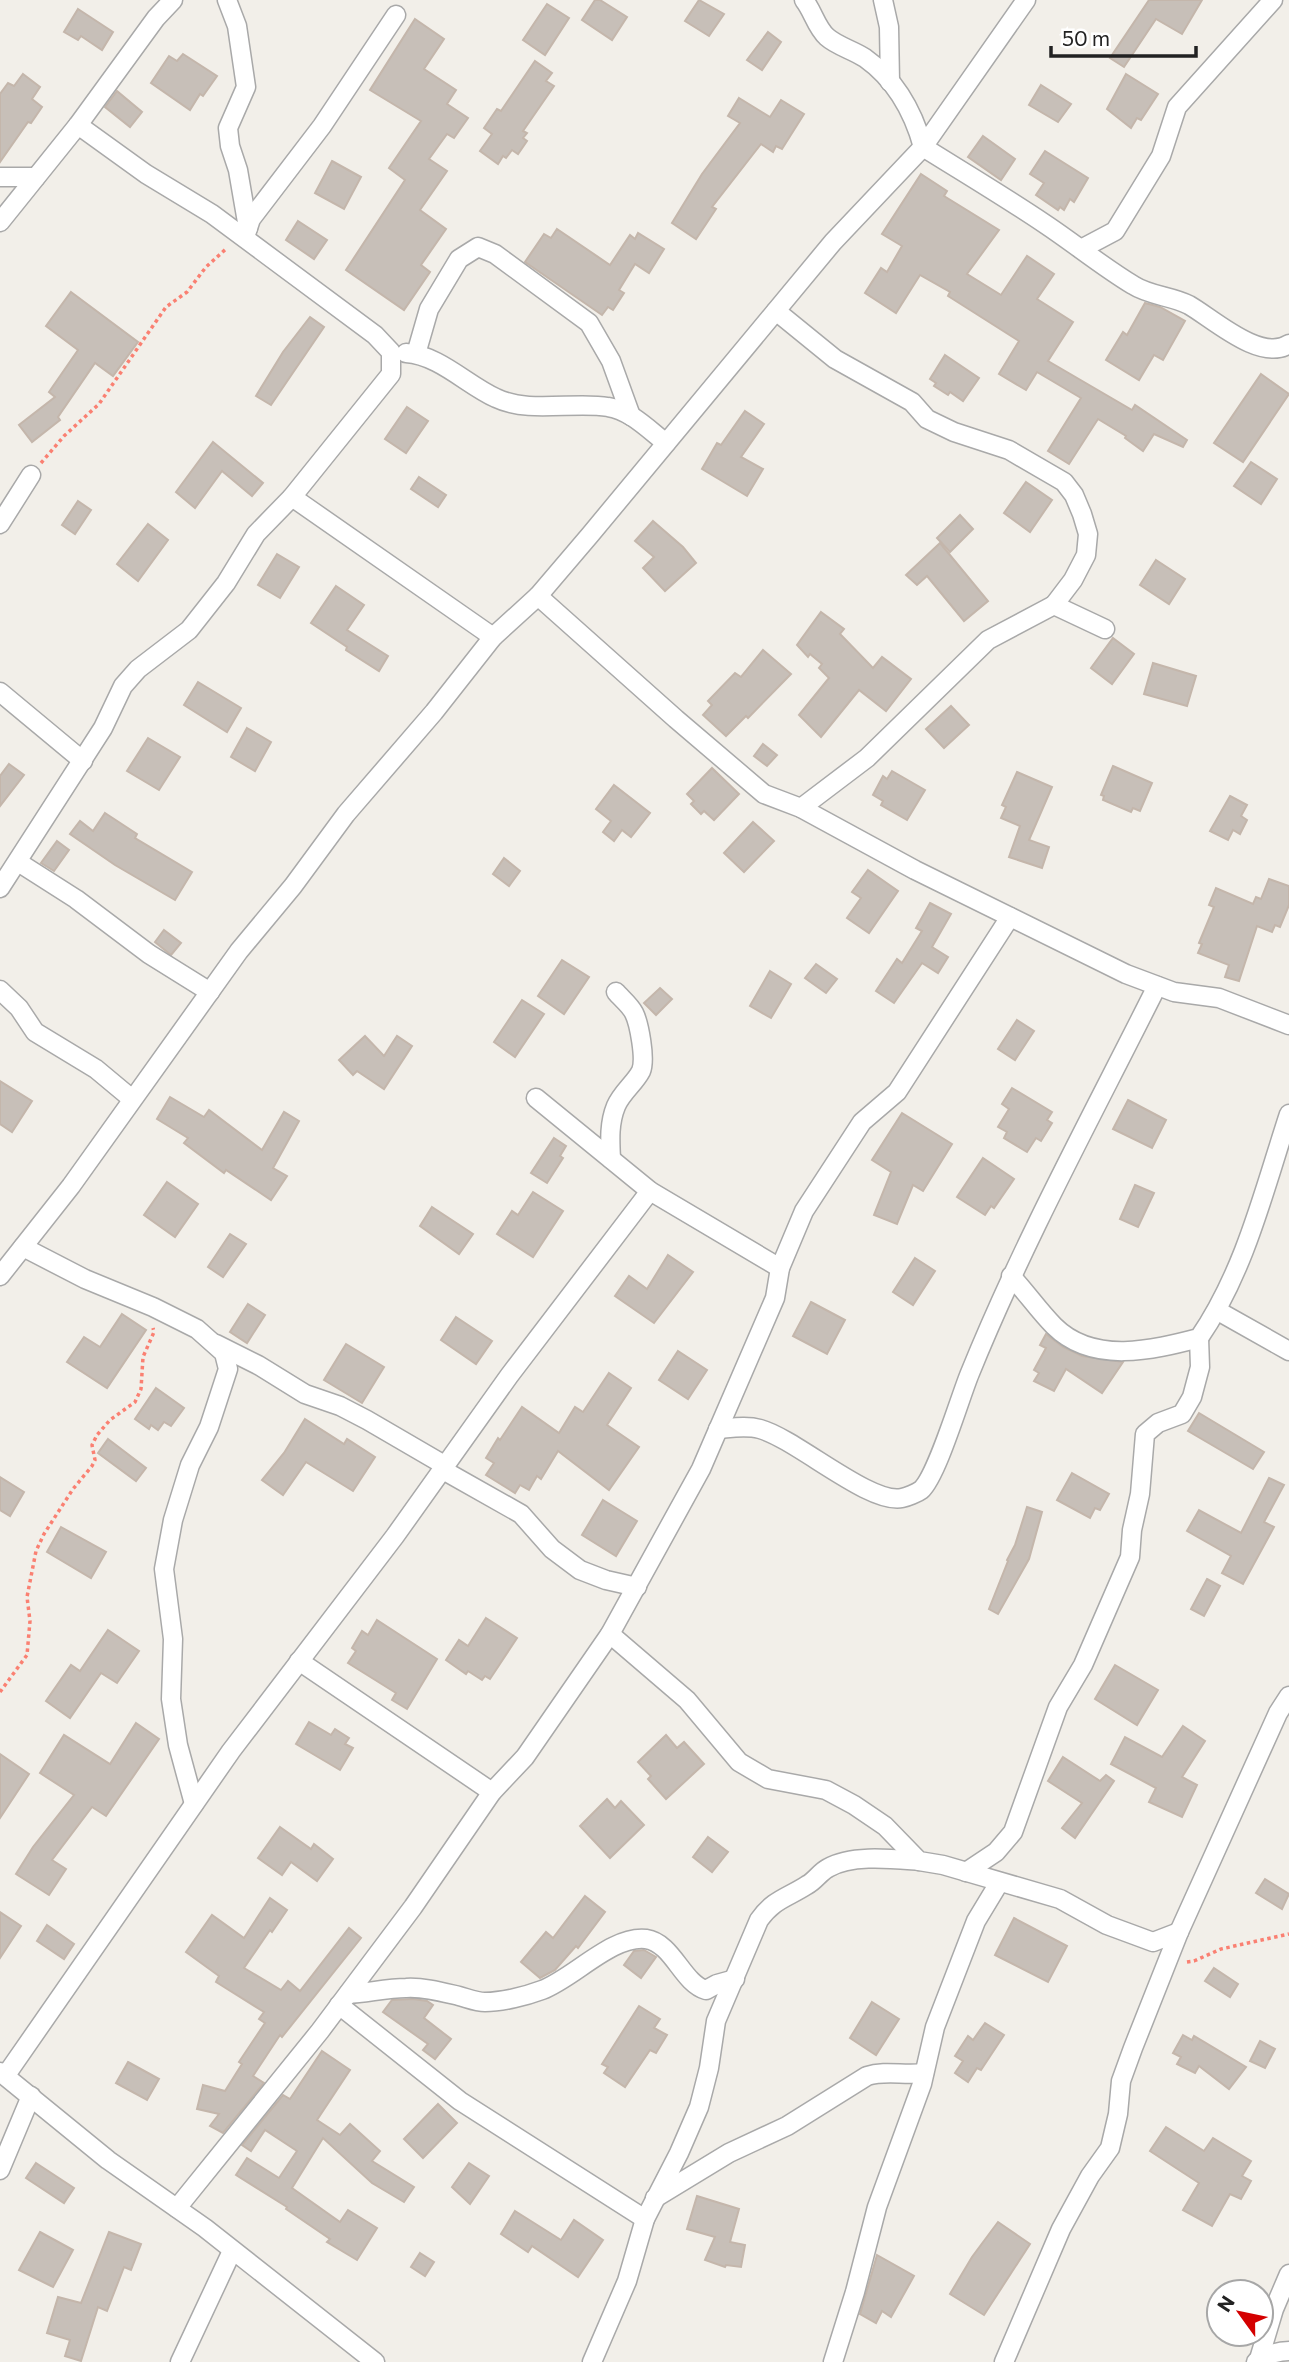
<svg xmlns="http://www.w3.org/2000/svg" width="1289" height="2362" font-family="Commissioner,sans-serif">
<rect width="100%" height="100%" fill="#f2efe9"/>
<!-- building -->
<g fill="#c7bfb8" stroke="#c4b6ab" stroke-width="2">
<path d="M595,0H600L627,17L612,40L582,20Z"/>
<path d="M699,0L724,14L709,36L685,21Z"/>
<path d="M1149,0H1202L1182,34L1156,19L1124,67L1110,58Z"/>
<path d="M547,4L569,18L545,55L523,40Z"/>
<path d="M78,9L113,32L102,50L81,36L78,40L64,32Z"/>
<path d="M415,19L444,39L424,69L456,90L447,104L468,118L454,138L447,134L429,159L447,171L420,210L446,229L421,265L430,272L404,310L346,270L405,180L389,168L421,121L370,90Z"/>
<path d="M768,32L781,42L762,70L747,60Z"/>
<path d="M183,54L217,76L203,96L200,94L190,110L151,83L169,56L177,61Z"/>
<path d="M535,61L552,73L546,81L554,86L523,131L527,133L523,138L527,141L518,154L512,150L506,158L503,156L498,164L480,151L492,134L484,128L497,109L501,111Z"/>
<path d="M23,74L40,87L32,99L42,107L31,123L28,122L0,162V94L8,83L14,86Z"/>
<path d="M1126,74L1158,94L1141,120L1137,118L1131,128L1107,109Z"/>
<path d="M1041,85L1071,104L1058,122L1029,105Z"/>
<path d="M117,91L142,112L130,127L105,107Z"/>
<path d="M739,98L770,117L781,100L804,114L782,149L776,146L773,152L761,144L712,207L716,209L696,239L672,223L702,174L740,123L728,116Z"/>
<path d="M983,136L1015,159L1001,180L968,157Z"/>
<path d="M1045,151L1088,178L1074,202L1070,199L1064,210L1060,207L1058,210L1036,195L1044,183L1030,174Z"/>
<path d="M332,161L361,177L344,209L315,193Z"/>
<path d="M921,174L947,191L944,196L999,230L967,274L1001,295L1027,256L1054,274L1037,299L1073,322L1048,361L1132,410L1135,405L1187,440L1183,447L1154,434L1143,451L1125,438L1126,436L1098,419L1069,464L1048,451L1081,398L1037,372L1026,390L999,374L1019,341L948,296L950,292L920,275L896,313L865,293L881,268L887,272L902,246L882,234Z"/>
<path d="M298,221L327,240L314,259L286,240Z"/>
<path d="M557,229L610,265L630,235L635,239L638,233L664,249L649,273L635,264L619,290L624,293L613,310L608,307L602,315L525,262L544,234L551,238Z"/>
<path d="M71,292L138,342L113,376L95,363L58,417L60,420L32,442L19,425L55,397L49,392L78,350L46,326Z"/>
<path d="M1145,303L1160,307L1185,321L1163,360L1154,355L1139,380L1106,360L1123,332L1127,335Z"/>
<path d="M310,317L324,327L271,405L256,396L283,352Z"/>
<path d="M945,355L979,378L963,401L950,392L948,395L934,386L936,383L930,379Z"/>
<path d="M1261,374L1289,394L1243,462L1214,443Z"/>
<path d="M407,407L428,421L406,453L385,439Z"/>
<path d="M745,411L764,424L741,457L763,469L747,496L702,469L717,443L721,445Z"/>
<path d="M213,442L263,483L252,496L222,471L195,508L176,492Z"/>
<path d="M1251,462L1277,479L1261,504L1234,486Z"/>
<path d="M419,477L446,495L438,507L411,489Z"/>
<path d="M1026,482L1052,500L1030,532L1004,513Z"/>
<path d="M78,501L91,510L75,534L62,525Z"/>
<path d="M960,515L973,529L950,552L937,538Z"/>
<path d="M653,521L683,547L696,563L665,591L643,568L654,557L635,541Z"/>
<path d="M148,524L168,540L138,581L117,564Z"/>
<path d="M940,543L988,601L964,621L927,576L917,585L906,575Z"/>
<path d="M277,554L299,567L280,598L258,585Z"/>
<path d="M1156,560L1185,579L1169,604L1140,585Z"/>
<path d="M336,586L364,605L347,630L388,656L379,671L346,650L347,647L311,623Z"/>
<path d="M821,612L844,629L840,634L873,668L882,657L911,679L886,711L859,690L821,737L799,715L829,678L819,668L822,664L810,654L808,657L797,645Z"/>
<path d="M1113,638L1134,654L1112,684L1091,668Z"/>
<path d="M763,650L791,674L748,718L746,716L726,736L703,715L712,705L708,701L735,673L741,677Z"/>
<path d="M1153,663L1196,676L1187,706L1144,694Z"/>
<path d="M198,682L241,708L227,732L184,705Z"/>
<path d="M951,706L969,725L944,748L926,729Z"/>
<path d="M247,728L271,742L255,771L231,757Z"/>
<path d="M148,738L180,757L159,790L127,771Z"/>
<path d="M763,744L777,755L767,766L754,756Z"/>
<path d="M9,764L24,775L0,806V776Z"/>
<path d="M1113,766L1152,783L1140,811L1133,808L1131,812L1103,800L1104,796L1101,795Z"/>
<path d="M712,768L739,794L714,820L704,811L701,814L691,804L694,801L687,794Z"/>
<path d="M892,771L925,790L907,820L881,805L883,801L873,795L883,776L887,779Z"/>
<path d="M1017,772L1052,787L1029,840L1049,847L1042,868L1009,857L1020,826L1001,818L1006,807L1002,805Z"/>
<path d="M614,785L650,813L631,837L622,830L614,841L603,832L611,821L596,809Z"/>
<path d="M1230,796L1247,805L1241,816L1247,820L1240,834L1233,830L1228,840L1210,831Z"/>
<path d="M105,813L137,834L135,838L192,872L175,900L115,865L70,834L80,821L93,831Z"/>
<path d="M753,822L774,841L744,872L724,853Z"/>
<path d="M57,841L69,850L54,871L41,863Z"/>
<path d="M504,858L520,871L509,886L493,874Z"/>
<path d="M868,870L898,891L869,933L847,918L861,898L852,892Z"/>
<path d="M1269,879L1289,886V905L1280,927L1275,925L1272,932L1257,926L1239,981L1225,977L1229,965L1198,953L1202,944L1199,943L1214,907L1209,905L1216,888L1253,904L1256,897L1261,899Z"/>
<path d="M930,903L951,914L932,947L948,957L938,973L922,963L894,1003L876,991L897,959L902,963L922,931L916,928Z"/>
<path d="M164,930L181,943L171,955L155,942Z"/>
<path d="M562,960L589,977L564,1014L538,996Z"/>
<path d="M816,964L837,979L826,993L805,978Z"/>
<path d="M770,971L791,984L771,1018L750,1006Z"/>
<path d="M660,988L672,999L656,1015L644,1003Z"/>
<path d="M522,1000L544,1014L515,1057L494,1042Z"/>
<path d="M1017,1020L1034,1031L1015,1060L998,1049Z"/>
<path d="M365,1036L384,1056L397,1036L412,1046L384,1089L357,1071L353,1075L339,1060Z"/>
<path d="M0,1081L32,1101L12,1132L0,1124Z"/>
<path d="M1012,1088L1052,1112L1047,1120L1052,1123L1041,1141L1036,1138L1027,1152L1004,1138L1007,1132L998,1127L1009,1109L1002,1104Z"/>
<path d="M170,1097L204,1117L209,1110L262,1150L284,1112L299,1121L273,1168L287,1176L271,1200L226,1170L224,1173L184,1143L188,1138L157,1119Z"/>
<path d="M1128,1100L1166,1120L1152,1148L1113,1129Z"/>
<path d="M902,1113L952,1144L923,1191L913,1185L897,1224L874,1215L891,1172L872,1160Z"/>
<path d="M554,1138L566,1146L560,1156L563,1158L547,1183L531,1173Z"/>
<path d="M983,1158L1014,1179L994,1208L991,1206L985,1215L957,1197Z"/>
<path d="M167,1182L198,1204L175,1237L144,1215Z"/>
<path d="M1135,1185L1154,1193L1138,1227L1120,1219Z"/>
<path d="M533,1192L563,1211L533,1257L497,1234L512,1211L518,1215Z"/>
<path d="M432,1207L473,1234L459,1254L420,1226Z"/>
<path d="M230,1234L246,1244L223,1277L208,1267Z"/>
<path d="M668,1255L693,1272L654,1323L615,1296L629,1276L647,1289Z"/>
<path d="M915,1258L935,1271L913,1305L893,1292Z"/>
<path d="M811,1302L845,1320L827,1354L793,1336Z"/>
<path d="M248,1304L265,1315L247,1343L230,1332Z"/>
<path d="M122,1314L146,1330L107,1388L67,1362L84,1337L100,1347Z"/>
<path d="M456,1317L492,1341L476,1364L441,1340Z"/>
<path d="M1046,1334L1063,1347L1082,1356L1123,1362L1102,1393L1066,1369L1054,1391L1034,1381L1039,1373L1034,1370L1046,1348L1040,1345Z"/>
<path d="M346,1344L384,1367L362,1403L324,1380Z"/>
<path d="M678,1351L707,1370L688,1399L659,1380Z"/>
<path d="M609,1373L631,1388L607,1425L639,1447L609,1490L558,1451L541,1479L537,1476L529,1490L520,1485L515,1493L486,1475L494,1463L486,1458L498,1438L500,1440L522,1407L559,1433L575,1407L583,1412Z"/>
<path d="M156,1388L184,1408L171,1426L164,1422L158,1430L151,1425L149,1429L135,1419Z"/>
<path d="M1199,1413L1264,1452L1253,1469L1188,1431Z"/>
<path d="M305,1419L344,1444L347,1439L375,1457L353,1491L306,1462L283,1495L262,1480L284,1453Z"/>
<path d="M108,1439L146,1468L136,1481L98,1453Z"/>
<path d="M1072,1473L1109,1494L1100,1510L1095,1508L1090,1518L1057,1500Z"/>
<path d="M0,1477L24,1492L10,1516L0,1510Z"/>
<path d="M1269,1478L1284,1485L1264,1522L1274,1527L1243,1584L1222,1573L1231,1556L1187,1531L1199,1510L1241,1533Z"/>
<path d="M603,1500L637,1521L616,1556L582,1535Z"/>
<path d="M1027,1507L1042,1512L1029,1559L998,1614L989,1609L1008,1561L1007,1560L1015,1545Z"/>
<path d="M61,1527L106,1552L91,1578L47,1552Z"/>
<path d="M1207,1579L1220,1586L1204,1616L1191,1609Z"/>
<path d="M486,1618L517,1638L490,1679L485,1676L482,1680L468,1671L466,1674L446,1660L459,1640L468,1646Z"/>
<path d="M377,1620L437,1659L407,1709L392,1700L396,1693L348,1663L356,1651L352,1648L362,1631L368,1635Z"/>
<path d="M108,1630L139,1651L117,1683L101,1673L70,1718L46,1701L71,1665L80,1671Z"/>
<path d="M1115,1665L1158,1690L1137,1725L1095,1699Z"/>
<path d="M309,1722L331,1735L335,1729L349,1738L345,1744L353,1748L340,1770L296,1744Z"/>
<path d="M136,1723L159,1739L106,1816L92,1807L52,1860L66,1869L49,1895L16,1874L33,1847L74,1795L40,1773L64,1735L110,1764Z"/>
<path d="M1183,1726L1205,1741L1182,1777L1197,1785L1182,1817L1149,1802L1156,1788L1111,1764L1125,1737L1162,1757Z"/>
<path d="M666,1735L677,1748L684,1742L704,1764L666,1799L648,1779L651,1776L638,1762Z"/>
<path d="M0,1754L29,1774L0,1818Z"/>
<path d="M1063,1757L1100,1781L1106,1775L1114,1781L1075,1838L1062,1828L1082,1803L1048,1781Z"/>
<path d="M607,1799L615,1808L621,1801L644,1825L610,1858L580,1826Z"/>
<path d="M280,1827L311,1849L314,1844L333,1859L317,1881L291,1862L282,1875L258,1858Z"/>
<path d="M708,1837L728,1852L712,1872L693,1857Z"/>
<path d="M1265,1879L1289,1894L1282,1909L1256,1893Z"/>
<path d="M585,1896L605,1912L578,1948L576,1946L555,1970L540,1978L521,1962L546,1932L553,1938Z"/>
<path d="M270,1898L287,1910L272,1932L270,1930L244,1968L281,1990L288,1981L300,1991L349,1928L361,1938L282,2037L280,2035L253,2076L264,2083L223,2133L210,2126L219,2114L197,2109L203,2085L225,2091L242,2064L239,2062L265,2023L259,2019L264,2012L216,1982L219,1976L186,1952L212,1915L244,1938Z"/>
<path d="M0,1912L21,1926L0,1958Z"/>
<path d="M1014,1918L1067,1946L1048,1982L995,1955Z"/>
<path d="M47,1925L74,1944L64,1959L37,1941Z"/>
<path d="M644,1950L656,1957L641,1978L624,1965L634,1951Z"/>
<path d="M1214,1968L1238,1984L1230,1997L1205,1981Z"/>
<path d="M413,1999L427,2001L433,2005L424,2018L451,2039L435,2059L423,2050L428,2044L383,2012L392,2000Z"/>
<path d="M872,2002L899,2019L876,2055L850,2038Z"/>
<path d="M639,2006L660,2019L654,2028L667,2035L656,2053L650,2050L625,2087L604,2073L608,2067L602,2064Z"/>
<path d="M985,2023L1004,2035L981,2070L977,2068L968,2082L955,2073L963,2061L955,2056L968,2036L973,2040Z"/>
<path d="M1183,2035L1192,2040L1194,2036L1246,2067L1229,2089L1199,2066L1195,2073L1177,2064L1181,2057L1173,2053Z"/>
<path d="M1260,2041L1275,2049L1265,2068L1250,2061Z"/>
<path d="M322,2051L350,2070L317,2120L340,2135L350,2124L380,2151L372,2161L414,2187L404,2202L372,2183L323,2138L292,2188L340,2222L348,2210L377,2228L357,2260L327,2242L330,2239L286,2209L287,2207L236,2175L247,2158L279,2178L297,2151L265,2130L251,2151L242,2145L283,2095L290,2099Z"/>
<path d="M128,2062L159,2079L147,2100L116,2083Z"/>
<path d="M438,2104L457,2123L423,2158L404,2139Z"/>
<path d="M1166,2127L1204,2151L1213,2138L1251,2161L1242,2176L1251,2181L1241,2199L1230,2194L1212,2226L1183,2210L1199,2183L1150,2151Z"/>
<path d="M36,2163L74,2188L64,2203L26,2178Z"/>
<path d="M469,2163L489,2176L470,2204L452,2187Z"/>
<path d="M697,2196L739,2209L730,2242L745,2245L741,2267L726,2265L725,2267L705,2260L715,2237L687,2229Z"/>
<path d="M515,2211L561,2240L574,2220L603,2240L578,2277L532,2246L528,2252L501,2234Z"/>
<path d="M998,2222L1030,2244L984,2315L950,2294L972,2257Z"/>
<path d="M40,2232L73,2250L53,2287L19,2270Z"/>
<path d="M109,2232L141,2244L131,2270L124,2267L107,2311L98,2307L81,2361L65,2356L70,2340L47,2333L58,2297L81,2303Z"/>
<path d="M420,2253L434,2262L425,2276L411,2267Z"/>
<path d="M877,2255L914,2276L891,2317L882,2311L876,2323L860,2314Z"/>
</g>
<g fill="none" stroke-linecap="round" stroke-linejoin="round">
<!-- minor casing -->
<g stroke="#a9a9a9" stroke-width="21">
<g id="minor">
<path d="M227,0L237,26L246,87L228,128L230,146L238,170L248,228"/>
<path d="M804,0C813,11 816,27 827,37C837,46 853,50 865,58C896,80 913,111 923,147C963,172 1005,197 1045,224C1075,244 1103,267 1133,285C1150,296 1172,296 1189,305C1212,318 1261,363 1289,344"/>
<path d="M883,0L889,27L890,82"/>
<path d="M0,177H36"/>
<path d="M0,222L78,125L156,18L173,0"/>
<path d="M245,237L251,219L322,126L396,15"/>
<path d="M1081,249L1115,231L1161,156L1177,107L1273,0"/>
<path d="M776,311L835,359L912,402L927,419L954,432L1009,450L1064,482L1074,495L1082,514L1088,534L1086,555L1073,580L1054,605"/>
<path d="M406,353C439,355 467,385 496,398C529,414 574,401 608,407C630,410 649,430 666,443"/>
<path d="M416,354L429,309L459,259L478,247L495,254L589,323L611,361L631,416"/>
<path d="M292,497L493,637"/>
<path d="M0,524L31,475"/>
<path d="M538,596L676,719L764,794L801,808L915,870L1126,974L1174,992L1219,998L1289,1025"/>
<path d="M0,692L83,761"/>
<path d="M801,808L867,758L988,640L1054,605L1105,629"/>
<path d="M18,862L76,899L149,954L210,992"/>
<path d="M0,888L103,728L123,686L138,669L189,630L226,583L256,534L292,497L391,374V352L375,335L212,214L146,174L78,125"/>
<path d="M0,990L19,1008L35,1032L96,1069L132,1099"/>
<path d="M536,1098L650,1191L780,1268"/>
<path d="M611,1159C610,1140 609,1123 616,1106C622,1092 635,1083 641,1071C646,1059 639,1023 634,1013C630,1005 621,998 616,992"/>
<path d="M23,1247L85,1279L153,1307L197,1329L224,1353L228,1369L209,1427L190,1465L173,1520L164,1569L173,1639L171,1699L178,1745L194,1804"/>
<path d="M0,1276L71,1186L239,951L293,886L346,814L434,712L493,637L538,596L590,535L833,242L923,147L1026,0"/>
<path d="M1011,1276C1026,1292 1039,1311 1054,1326C1093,1365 1153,1350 1199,1338C1245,1271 1264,1190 1289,1114"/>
<path d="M1218,1311L1289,1351"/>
<path d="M216,1344L258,1365L305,1394L340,1406L367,1420L446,1466"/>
<path d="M718,1429C731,1428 746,1425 760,1429C796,1439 870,1505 902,1498C907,1497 917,1493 921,1490C937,1476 960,1397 970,1373C1024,1240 1093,1114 1157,986"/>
<path d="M443,1470L521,1514L552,1549L580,1570L606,1580L637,1587"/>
<path d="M610,1634L687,1700L739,1762L768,1779L826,1790L854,1805L885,1826L919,1861L943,1865L1060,1899L1107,1925L1153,1942L1179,1932"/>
<path d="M299,1661L492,1792"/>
<path d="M966,1872L996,1852L1013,1832L1058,1707L1083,1665L1130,1557L1132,1530L1140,1494L1145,1434L1158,1423L1182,1414L1192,1397L1200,1367L1199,1338"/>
<path d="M348,1994C367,1993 387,1988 406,1988C424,1987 442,1992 459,1996C467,1998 476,2002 485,2002C502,2002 526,1996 542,1990C574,1978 612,1935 646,1939C673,1943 682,1983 706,1990L717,1984L735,1979"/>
<path d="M339,2005L460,2101L645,2219"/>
<path d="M0,2072L108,2160L205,2228L375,2362"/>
<path d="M6,2075L231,1751L395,1536L509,1376L650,1191"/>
<path d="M0,2170L31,2096"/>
<path d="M655,2198L729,2153L787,2126L867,2076C886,2070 905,2076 924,2073"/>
<path d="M177,2208L320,2031L413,1907L492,1792L525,1757L610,1634L701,1469L775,1298L780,1268L804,1211L862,1122L897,1092L1010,917"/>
<path d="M1259,2359L1274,2309L1289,2274"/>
<path d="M180,2362L232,2251"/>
<path d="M592,2362L627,2281L645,2219L679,2153L699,2107L709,2068L716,2021L759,1920C774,1899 787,1898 807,1885C815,1881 820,1872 828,1868C852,1854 893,1859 919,1861"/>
<path d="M833,2362L855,2292L877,2207L922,2084L935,2027L976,1921L999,1883"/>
<path d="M1004,2362L1061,2229L1090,2176L1110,2148L1118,2114L1121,2081L1133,2048L1179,1932L1278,1713L1289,1696"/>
<path d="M1256,2362C1264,2355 1279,2351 1289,2351"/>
</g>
</g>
<!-- path -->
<g stroke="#fa8072" stroke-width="3.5" stroke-dasharray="3.5 3.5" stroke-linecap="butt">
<path d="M41,463L64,436L99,404L166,307L187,292L206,267L227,248"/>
<path d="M0,1692L27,1655L30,1621L27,1597L36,1551L44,1534L73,1489L92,1466L95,1460L92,1445L97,1435L110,1420L135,1402L141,1389L143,1357L154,1332L153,1328"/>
<path d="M1187,1962L1194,1961L1221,1949L1289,1934"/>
</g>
<!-- minor -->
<use href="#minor" stroke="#fff" stroke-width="18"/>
</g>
<!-- north arrow -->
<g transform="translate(1240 2313) rotate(303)"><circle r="33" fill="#ffffff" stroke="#a7a7a7" stroke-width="2"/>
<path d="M0-5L12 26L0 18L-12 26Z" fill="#d40000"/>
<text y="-10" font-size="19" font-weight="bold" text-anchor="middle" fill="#222222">N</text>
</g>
<!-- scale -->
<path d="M1051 46v10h145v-10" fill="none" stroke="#222222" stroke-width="3.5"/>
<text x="1062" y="46" font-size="21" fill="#222222" stroke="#ffffff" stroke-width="5" paint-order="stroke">50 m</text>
</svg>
